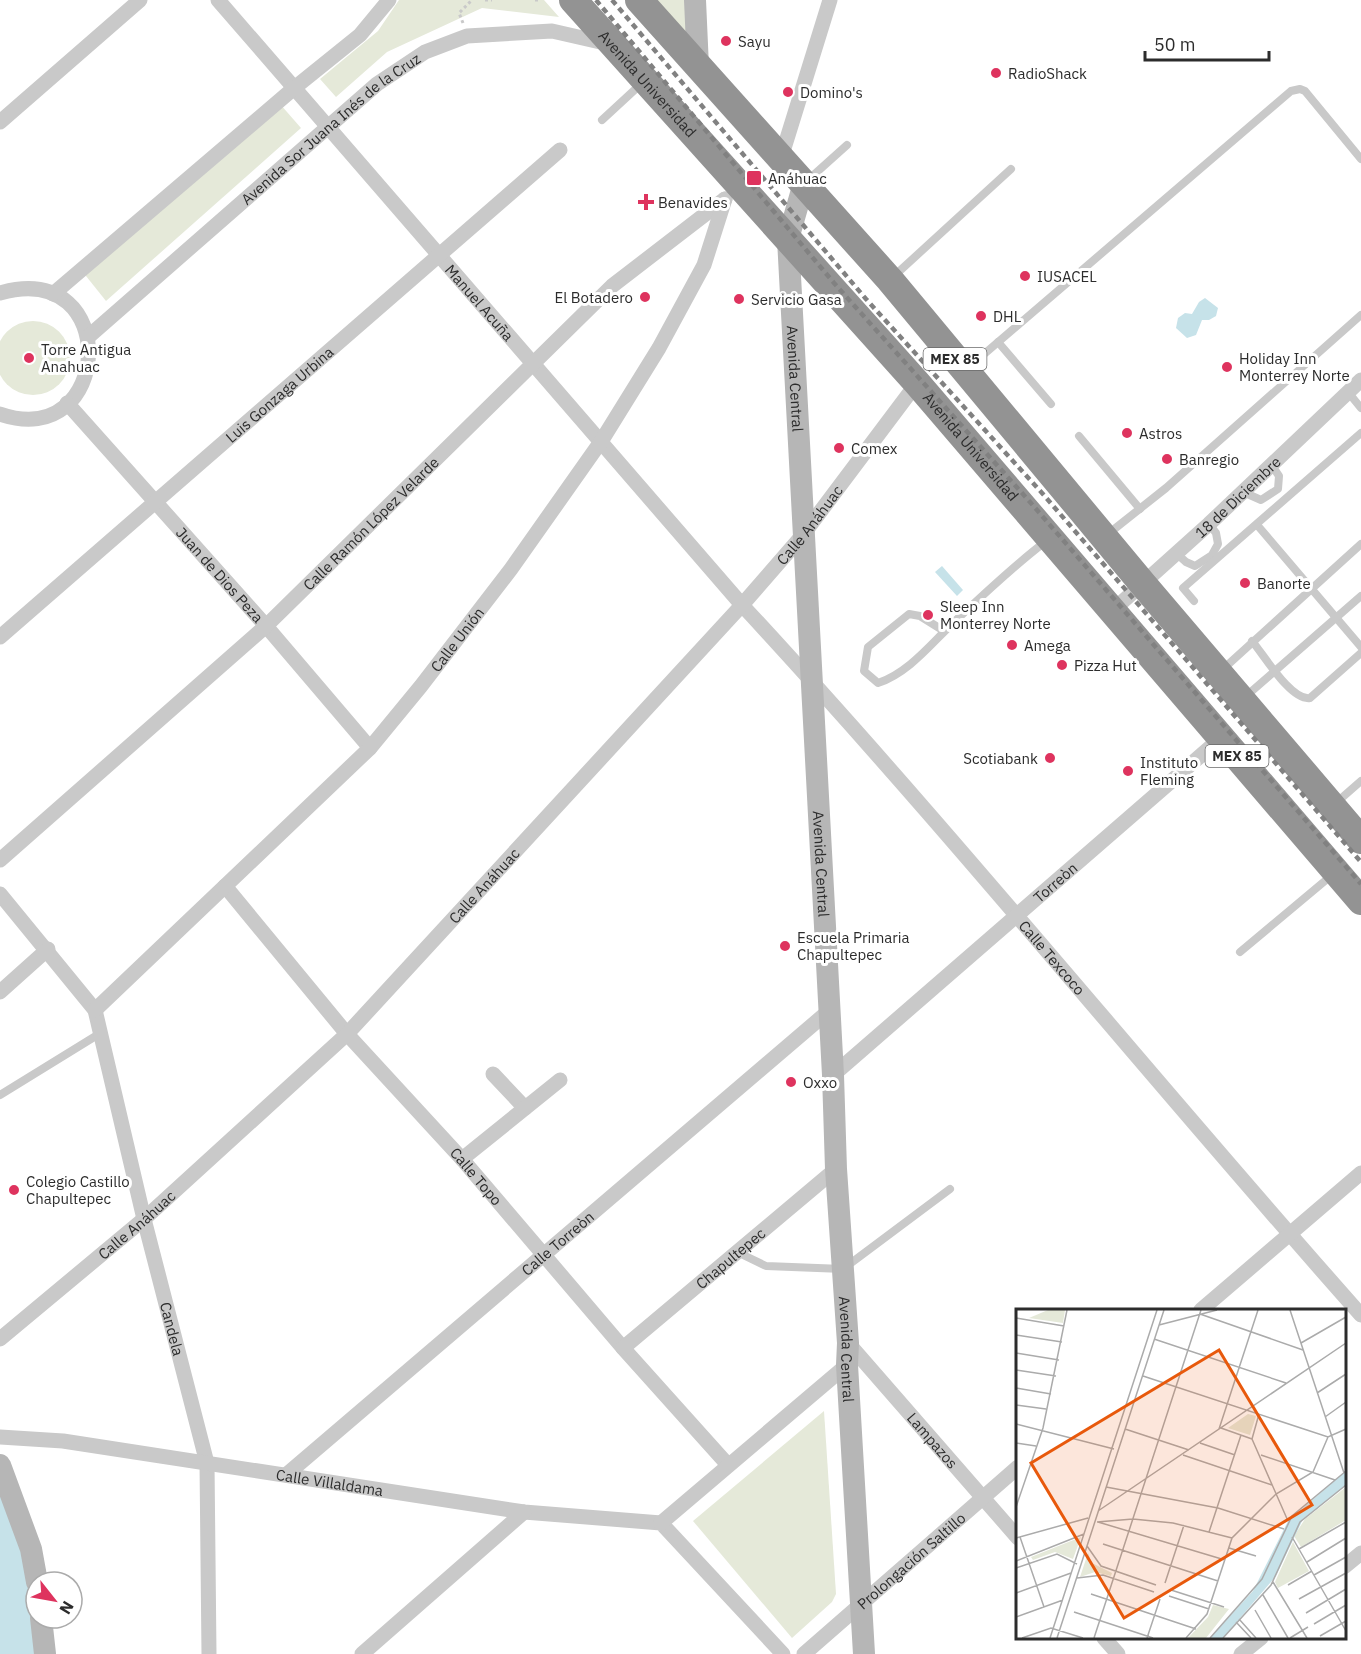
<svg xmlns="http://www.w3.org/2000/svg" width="1361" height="1654" font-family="'IBM Plex Sans',sans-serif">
<rect width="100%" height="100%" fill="#fff"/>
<!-- green -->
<g fill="#e5e9d9">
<path d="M399,0H544L559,17L482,8L387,52L336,97L320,79L378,31Z"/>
<path d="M657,0H687L688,36Z"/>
<path d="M280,104L301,128L106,301L82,271Z"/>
<circle cx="33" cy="358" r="37"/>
<path d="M824,1411L836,1594L832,1602L792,1638L693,1521Z"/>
</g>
<!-- water -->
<g fill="#c6e2e9">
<path d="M1205,298L1218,308L1216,316L1209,320H1202L1196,335L1187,338L1176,328L1178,318L1185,313L1192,314L1199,302Z"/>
<path d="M942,566L963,590L957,596L935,572Z"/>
<path d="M0,1465L36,1582V1618L45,1654H0Z"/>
</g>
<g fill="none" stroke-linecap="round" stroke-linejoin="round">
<!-- path -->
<g stroke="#c9c9c9" stroke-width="3" stroke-dasharray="3 3" stroke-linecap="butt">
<path d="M485,0H492"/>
<path d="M535,0H539"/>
<path d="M463,23L459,13L472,0"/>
</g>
<!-- lane -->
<g stroke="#c9c9c9" stroke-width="8">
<path d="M602,120L641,84"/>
<path d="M808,180L847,145"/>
<path d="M893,277L1011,169"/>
<path d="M998,342L1051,404"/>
<path d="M969,367L1291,91L1300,89L1305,91L1361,159"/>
<path d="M1348,392L1361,408"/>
<path d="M1079,436L1140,509"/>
<path d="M1243,492L1261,500L1278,489L1279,476L1271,464"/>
<path d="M1258,526L1361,647"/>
<path d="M1108,534L1166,488L1361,315"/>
<path d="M1176,553L1186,562L1195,566L1212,555L1218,544L1216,533L1209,524"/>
<path d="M1194,601L1183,588L1361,433"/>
<path d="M944,631L920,616L909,614L868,647L864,671L878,683C908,673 930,645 952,624C983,595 1012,567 1045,542"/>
<path d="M1252,641C1264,655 1291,701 1310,698L1361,653"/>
<path d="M1222,670L1361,544"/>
<path d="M1245,697L1361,596"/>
<path d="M1337,802L1361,781"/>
<path d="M1240,952L1332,875"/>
<path d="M0,1095L99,1034"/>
<path d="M737,1252L766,1266L843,1269L950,1189"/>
</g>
<!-- street -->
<g stroke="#c9c9c9" stroke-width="15">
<path id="s1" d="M218,0L742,605C955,835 1152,1080 1361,1315"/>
<path d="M0,122L140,0"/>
<path d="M781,158L830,0"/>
<path d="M0,293C123,258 113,453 0,414"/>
<path d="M53,294L293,89L360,35L389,0"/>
<path id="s2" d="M88,337L377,84L425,52L467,36L552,31L609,44"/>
<path id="s3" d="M67,403L266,626L370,748"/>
<path id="s4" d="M1111,612L1209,524L1361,380"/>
<path id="s5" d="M0,637L560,150"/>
<path id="s6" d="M0,860L266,626L612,286L725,199"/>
<path id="s7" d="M225,886L347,1034L462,1159L623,1348L728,1465"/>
<path id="s8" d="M0,894L95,1010L144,1219L207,1463L209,1654"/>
<path d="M0,992L48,949"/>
<path id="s9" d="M95,1010L370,748L421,686L511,569L602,440L659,348L704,265L725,199"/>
<path d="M493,1074L525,1108"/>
<path id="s10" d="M833,1075L1221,738"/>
<path d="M462,1159L560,1080"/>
<path d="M1201,1310L1361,1173"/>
<path id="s11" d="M0,1339L144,1219L347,1034L742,605L802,536L917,383"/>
<path id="s12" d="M848,1343L1018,1538"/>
<path id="s13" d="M623,1348L836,1169"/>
<path id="s14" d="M0,1437L63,1441L524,1512L661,1523L783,1654"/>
<path id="s15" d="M286,1475L830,1010"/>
<path d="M661,1523L847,1365"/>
<path d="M1344,1567L1361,1553"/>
<path d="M1104,1638L1118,1654"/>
<path d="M362,1654L524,1512"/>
<path id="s16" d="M804,1654L1018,1467"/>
<path d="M1241,1654L1261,1638"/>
</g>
<!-- secondary -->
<g stroke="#b6b6b6" stroke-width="22">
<path d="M695,0L698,67"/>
<path id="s17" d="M804,183L788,239L833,1075L836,1169L848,1343L847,1365L864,1654"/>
<path d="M0,1465L31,1549L37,1582"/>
<path d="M41,1618L45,1654"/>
</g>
<!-- highway -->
<g stroke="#939393" stroke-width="28">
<path id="s18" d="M573,0L917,383L1361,901"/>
<path d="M639,0L890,280L1142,583L1361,840"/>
</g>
<!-- rail -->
<g stroke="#818181" stroke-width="4.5" stroke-dasharray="6 4.5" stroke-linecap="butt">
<path d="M596,0L834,283L1030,502L1361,884"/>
<path d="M612,0L866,299L1042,493L1361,862"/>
</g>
</g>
<!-- markers -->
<g fill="#de335e" stroke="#fff" stroke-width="2">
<circle cx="726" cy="41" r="6"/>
<circle cx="996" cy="73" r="6"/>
<circle cx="788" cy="92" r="6"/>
<rect x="746" y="170" width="16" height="16" rx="3"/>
<path d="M643 193h6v6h6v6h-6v6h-6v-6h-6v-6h6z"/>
<circle cx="1025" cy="276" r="6"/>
<circle cx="645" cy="297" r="6"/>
<circle cx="739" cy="299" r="6"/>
<circle cx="981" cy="316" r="6"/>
<circle cx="29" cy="358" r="6"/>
<circle cx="1227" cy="367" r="6"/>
<circle cx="1127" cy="433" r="6"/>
<circle cx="839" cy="448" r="6"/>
<circle cx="1167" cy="459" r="6"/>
<circle cx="1245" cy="583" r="6"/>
<circle cx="928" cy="615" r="6"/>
<circle cx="1012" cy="645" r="6"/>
<circle cx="1062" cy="665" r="6"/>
<circle cx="1050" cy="758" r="6"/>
<circle cx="1128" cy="771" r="6"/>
<circle cx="785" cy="946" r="6"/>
<circle cx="791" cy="1082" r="6"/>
<circle cx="14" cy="1190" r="6"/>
</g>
<g text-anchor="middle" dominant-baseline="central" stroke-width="6" stroke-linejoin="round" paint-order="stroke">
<!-- shield labels -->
<g fill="#fff" stroke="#6b6b6b" stroke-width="1.5">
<rect x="923.5" y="348" width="63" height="22" rx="4.5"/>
<rect x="1205.5" y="745" width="63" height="22" rx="4.5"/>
</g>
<g font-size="14" font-weight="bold" fill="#2c2c2c">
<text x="955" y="359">MEX 85</text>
<text x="1237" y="756">MEX 85</text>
</g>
<!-- poi labels -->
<g font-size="15" fill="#2c2c2c" stroke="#fff" text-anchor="start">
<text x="738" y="41">Sayu</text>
<text x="1008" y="73">RadioShack</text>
<text x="800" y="92">Domino's</text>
<text x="768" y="178">Anáhuac</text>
<text x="658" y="202">Benavides</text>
<text x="1037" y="276">IUSACEL</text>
<text x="633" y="297" text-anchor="end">El Botadero</text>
<text x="751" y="299">Servicio Gasa</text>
<text x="993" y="316">DHL</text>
<text x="41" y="349">Torre Antigua<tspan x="41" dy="17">Anahuac</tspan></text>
<text x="1239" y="358">Holiday Inn<tspan x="1239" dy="17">Monterrey Norte</tspan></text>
<text x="1139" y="433">Astros</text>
<text x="851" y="448">Comex</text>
<text x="1179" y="459">Banregio</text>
<text x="1257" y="583">Banorte</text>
<text x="940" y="606">Sleep Inn<tspan x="940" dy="17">Monterrey Norte</tspan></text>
<text x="1024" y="645">Amega</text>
<text x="1074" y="665">Pizza Hut</text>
<text x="1038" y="758" text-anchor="end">Scotiabank</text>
<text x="1140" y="762">Instituto<tspan x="1140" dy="17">Fleming</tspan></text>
<text x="797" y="937">Escuela Primaria<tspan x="797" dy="17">Chapultepec</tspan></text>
<text x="803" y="1082">Oxxo</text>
<text x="26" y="1181">Colegio Castillo<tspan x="26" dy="17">Chapultepec</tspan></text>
</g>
<!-- street labels -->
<g font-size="15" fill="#2c2c2c" stroke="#fff">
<text stroke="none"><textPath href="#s18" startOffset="112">Avenida Universidad</textPath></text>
<text stroke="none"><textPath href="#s2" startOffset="320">Avenida Sor Juana Inés de la Cruz</textPath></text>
<text stroke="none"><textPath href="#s1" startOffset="400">Manuel Acuña</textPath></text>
<text stroke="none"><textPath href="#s17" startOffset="198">Avenida Central</textPath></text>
<text stroke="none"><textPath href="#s5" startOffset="370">Luis Gonzaga Urbina</textPath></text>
<text stroke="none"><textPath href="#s18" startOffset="598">Avenida Universidad</textPath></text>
<text stroke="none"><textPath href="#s4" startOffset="171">18 de Diciembre</textPath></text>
<text stroke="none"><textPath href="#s6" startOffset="501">Calle Ramón López Velarde</textPath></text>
<text stroke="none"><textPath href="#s11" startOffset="1150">Calle Anáhuac</textPath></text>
<text stroke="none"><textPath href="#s3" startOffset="230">Juan de Dios Peza</textPath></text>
<text stroke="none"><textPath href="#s9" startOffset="519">Calle Unión</textPath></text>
<text stroke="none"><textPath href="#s17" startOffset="684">Avenida Central</textPath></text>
<text stroke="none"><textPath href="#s10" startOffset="294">Torreòn</textPath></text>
<text stroke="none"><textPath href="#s11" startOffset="664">Calle Anáhuac</textPath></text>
<text stroke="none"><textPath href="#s1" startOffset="1270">Calle Texcoco</textPath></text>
<text stroke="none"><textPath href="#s7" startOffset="384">Calle Topo</textPath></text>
<text stroke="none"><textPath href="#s11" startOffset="178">Calle Anáhuac</textPath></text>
<text stroke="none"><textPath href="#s15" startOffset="357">Calle Torreòn</textPath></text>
<text stroke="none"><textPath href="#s13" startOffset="140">Chapultepec</textPath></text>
<text stroke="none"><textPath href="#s8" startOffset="478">Candela</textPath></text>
<text stroke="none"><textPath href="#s17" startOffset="1170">Avenida Central</textPath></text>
<text stroke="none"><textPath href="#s12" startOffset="129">Lampazos</textPath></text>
<text stroke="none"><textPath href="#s14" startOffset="333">Calle Villaldama</textPath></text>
<text stroke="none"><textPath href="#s16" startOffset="142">Prolongación Saltillo</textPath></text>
</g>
</g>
<!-- overview -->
<g transform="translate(1016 1309)">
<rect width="330" height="330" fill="#fff"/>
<path d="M32,1H49L47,14L13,9ZM232,105L240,107L234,126L212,119ZM330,178V211L285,238L278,227L289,210ZM65,228L57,250L39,243L17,251L15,248ZM277,233L293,262L262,279L259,273ZM72,244L76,254L96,264L95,267L79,263L64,268ZM197,296L213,300L190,329H172L192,308Z" fill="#e5e9d9"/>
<path d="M330,162V176L287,210L260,267L207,329H194L237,282L272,212Z" fill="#c6e2e9"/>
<path fill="none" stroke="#ababab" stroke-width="1.5" d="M274,1L328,164M184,5L287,41M0,9L48,17M143,16L201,1M0,26L46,33M138,30L270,74M285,34L330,8M0,44L43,51M0,61L40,67M127,67L312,128L330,120M0,79L35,85M301,84L330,65M0,96L30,100M243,105L236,130L272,212M309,108L330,93M0,115L98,140M205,119L236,130M109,120L173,141M203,120L242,1M0,134L20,137M184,134L219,146M167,146L256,176M245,146L319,171M90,178L202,199L268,220M0,198L27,119L51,1M82,202L330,34M81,213L117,210L157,214L216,229M82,213L209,251M193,223L225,126M4,228L28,298M276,228L330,322M0,229L72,209M87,235L202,272M71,237L85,257L140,276M213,239L240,247M283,240L330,213M0,252L68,225M291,253L330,229M0,259L41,245L61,255M298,266L330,248M61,269L87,266L138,283M257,273L291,329M149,274L168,216M272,276L296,262M155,281L208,298M0,284L55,264M75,285L180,320M247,286L272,329M153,287L193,300M283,290L330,264M239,301L255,329M58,303L137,329M290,304L330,280M0,308L47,291M223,310L240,329M220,313L235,329M298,315L330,296M304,327L330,312M6,329L35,319L67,329M34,329L141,1M41,329L148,1M78,329L185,1M131,329L144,290M170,329L191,305L216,229L260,185L297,163L312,128M194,329L246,270L276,207L330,162M207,329L255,276L284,213L330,176M274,329L292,318"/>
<path fill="#e8590c" fill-opacity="0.15" stroke="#e8590c" stroke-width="3" d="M203,41L296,196L108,309L15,154Z"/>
<rect width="330" height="330" fill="none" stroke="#2c2c2c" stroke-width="3"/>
</g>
<!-- north arrow -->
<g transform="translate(54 1600) rotate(121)"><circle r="28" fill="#ffffff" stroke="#ababab" stroke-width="1.5"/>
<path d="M0-4.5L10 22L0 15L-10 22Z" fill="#de335e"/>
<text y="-9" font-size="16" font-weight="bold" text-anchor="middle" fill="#2c2c2c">N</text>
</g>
<!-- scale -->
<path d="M1145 51v9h124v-9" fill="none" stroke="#2c2c2c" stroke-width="3"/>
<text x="1154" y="51" font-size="18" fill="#2c2c2c" stroke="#ffffff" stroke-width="4.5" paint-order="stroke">50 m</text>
</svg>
